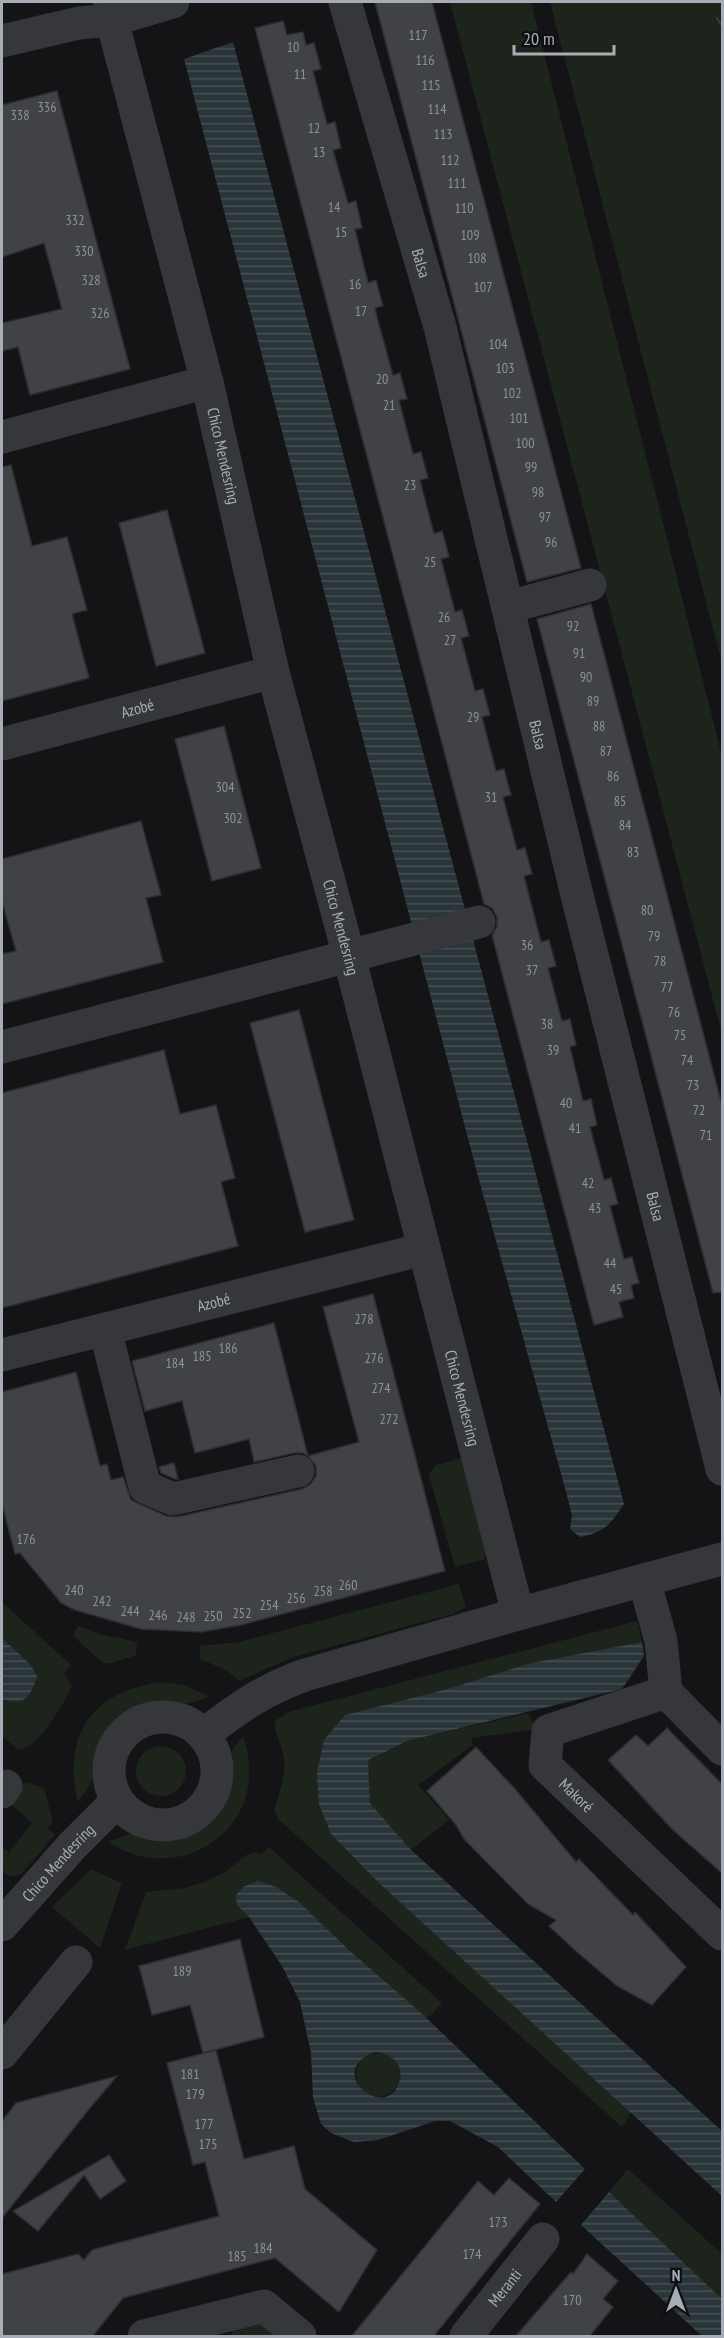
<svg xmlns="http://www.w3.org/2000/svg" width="724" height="2338" font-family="'PT Sans Narrow',sans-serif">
<defs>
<pattern id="forest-firs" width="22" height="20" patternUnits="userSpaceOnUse" patternTransform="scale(1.5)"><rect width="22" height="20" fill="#1c241c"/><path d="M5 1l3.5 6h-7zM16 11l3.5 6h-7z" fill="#3a413b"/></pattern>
<pattern id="water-rules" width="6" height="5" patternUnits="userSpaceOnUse" patternTransform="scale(1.5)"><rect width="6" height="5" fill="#2a353a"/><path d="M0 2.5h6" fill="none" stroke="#465054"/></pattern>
</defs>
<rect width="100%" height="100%" fill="#141416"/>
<!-- green -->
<g fill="#1c241c">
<path d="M450,2H531L722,756V1034Z"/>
<path d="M550,2H706L722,28V663Z"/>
<path d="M462,1458L486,1551L485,1559L455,1567L429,1475L436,1465Z"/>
<path d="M459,1584L466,1607L453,1614L293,1657L239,1681L226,1670L200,1659V1646L239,1642Z"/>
<path d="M2,1602L71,1665L64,1674L72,1685C65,1702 46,1734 31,1744C27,1747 22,1749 18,1750L2,1736V1699C17,1705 22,1702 33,1690L30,1664L2,1638Z"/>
<path d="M637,1621L642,1642L531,1663L447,1689L345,1715L380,1884L631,2112L622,2127L278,1819L274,1809C280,1793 286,1775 284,1758C282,1745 274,1734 275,1721L288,1712Z"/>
<path d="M78,1626L99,1634L137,1642L136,1655L112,1663H103L73,1636Z"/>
<path d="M163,1682L184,1685L209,1696C186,1708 169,1703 146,1709C103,1720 107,1747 93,1779C89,1787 83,1795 78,1802C61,1735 94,1689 163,1682Z"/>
<path d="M528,1713L537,1729L471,1738L473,1745L418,1785L449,1820L411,1850L370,1803L367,1760L407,1741Z"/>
<path d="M243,1737C248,1748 249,1761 249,1774C248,1845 166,1882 109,1842C118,1838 126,1834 136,1833C156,1829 170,1837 190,1827C231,1806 214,1764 243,1737Z"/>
<circle cx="161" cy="1771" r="25"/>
<path d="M28,1783L44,1788L53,1822L47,1829L56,1834L21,1874L10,1877L2,1871V1846L9,1852L32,1823L8,1801L18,1784Z"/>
<path d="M269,1847L442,2003L427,2019L350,1951L299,1902L237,1905L249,1917L125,1950L146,1892L184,1888L205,1882L225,1872L246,1855L257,1852L261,1855Z"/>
<path d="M91,1869L122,1883L100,1948L52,1907Z"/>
<circle cx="378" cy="2075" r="22"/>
<path d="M628,2169L722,2254V2299L609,2192Z"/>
<path d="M263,2322L280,2336H232L231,2330Z"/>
</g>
<!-- forest -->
<path fill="url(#forest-firs)" d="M706,2H722V28Z"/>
<!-- water -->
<g fill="url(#water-rules)" fill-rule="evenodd">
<path d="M233,42L624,1504C610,1524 606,1532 580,1537L570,1529L572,1515L564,1484L479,1180L184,59Z"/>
<path d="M2,1638L30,1664L37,1676C31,1697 24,1707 2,1699Z"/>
<path d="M642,1642L644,1656L622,1689L407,1741L368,1760L370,1803L411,1850L722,2131V2196L380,1884L331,1834L319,1804L317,1773L324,1740L345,1715L447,1689L531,1663Z"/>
<path d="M258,1881L276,1887L299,1902L350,1951L420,2012L585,2169L556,2202L498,2147L450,2121H435L378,2140L354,2142L331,2133L321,2124L313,2098L311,2053L300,2002L282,1966L249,1917L237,1905L236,1895L243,1887ZM375,2052C390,2053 403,2063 400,2079C390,2125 321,2073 375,2052Z"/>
<path d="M609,2192L722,2299V2336H702L581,2225Z"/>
</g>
<!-- building -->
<g fill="#404246" stroke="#2e2f32" stroke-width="1.5">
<path d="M375,2H432L581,568L527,582Z"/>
<path d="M283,21L287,35L303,32L306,45L314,43L321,69L313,71L327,124L335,122L341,148L333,150L348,203L356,201L362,228L355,229L368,283L376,280L383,306L375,308L378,321L393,375L400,373L407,399L399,400L413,454L421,452L428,478L420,480L434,534L442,531L446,545L449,557L441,559L455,612L462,610L469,636L461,638L475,691L483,689L490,715L482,717L496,771L504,769L511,795L503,797L517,850L525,848L532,874L524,876L541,942L549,940L556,966L548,968L562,1021L570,1019L576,1045L570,1047L583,1101L591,1099L597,1125L590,1127L604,1180L611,1178L618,1204L610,1206L624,1259L632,1257L639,1283L631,1285L634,1298L619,1302L623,1317L594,1325L492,935L497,926V917L492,908L484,904L255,28Z"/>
<path d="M57,91L130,369L30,395L18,347L2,351V323L62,309L44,243L2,257V105Z"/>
<path d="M11,465L32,546L67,537L87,610L72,614L89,678L2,701V467Z"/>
<path d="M167,510L205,653L156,666L119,523Z"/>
<path d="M591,604L723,1109V1292L713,1293L537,619Z"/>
<path d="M224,726L261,868L212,881L175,739Z"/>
<path d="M141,821L161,895L146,898L163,962L2,1004V954L16,951L2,902V859Z"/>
<path d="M299,1010L354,1220L305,1232L250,1023Z"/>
<path d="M164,1050L180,1114L216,1105L235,1178L221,1182L238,1246L2,1308V1093Z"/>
<path d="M373,1294L445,1571L241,1625L201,1632L141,1629L75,1610L61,1603L20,1553L15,1554L2,1504V1392L76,1372L100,1466L107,1464L111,1480L123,1477L131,1500L166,1516L177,1517L302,1489L311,1484L316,1476V1466L308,1456L359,1442L323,1307Z"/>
<path d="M274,1323L308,1456L303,1453H294L254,1462L249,1439L195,1453L182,1401L145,1411L132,1361Z"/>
<path d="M174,1463L178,1479H175L161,1473L159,1467Z"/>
<path d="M667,1728L723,1785V1874L673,1830L608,1760L636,1735L648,1746Z"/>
<path d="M476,1747L515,1789L576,1862L579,1859L633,1915L635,1912L686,1967L652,2005L617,1986L577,1952L549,1926L556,1920L528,1904L464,1839L456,1825L427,1791Z"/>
<path d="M240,1939L264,2037L203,2053L190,2005L152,2015L139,1966Z"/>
<path d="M216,2050L244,2159L294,2146L305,2189L377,2250L339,2312L275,2258L123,2298L92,2337H2V2274L78,2254L84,2260L92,2250L219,2216L205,2162L193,2165L167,2063Z"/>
<path d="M117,2076L90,2108L2,2218V2121L16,2103Z"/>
<path d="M109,2155L126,2181L100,2199L84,2175L38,2231L13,2211Z"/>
<path d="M509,2178L540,2204L433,2337H351L478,2181L494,2195Z"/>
<path d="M587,2254L618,2281L603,2299L613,2307L589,2337H515L571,2272L573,2274Z"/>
</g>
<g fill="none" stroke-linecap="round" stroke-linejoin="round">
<!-- minor -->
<g stroke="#35373b" stroke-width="33">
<path d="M109,2L112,20L173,2"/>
<path id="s1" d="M345,2L440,327L577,895L722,1469"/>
<path id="s2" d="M2,41L79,23L112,20L207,382L273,672L349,956L518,1614L305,1675C263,1690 238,1708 203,1735"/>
<path d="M2,437L207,382"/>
<path d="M508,607L590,585"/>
<path id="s3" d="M2,744L273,672"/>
<path d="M2,1047L479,922"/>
<path d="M105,1329L145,1487L173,1499L298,1471"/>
<path id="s4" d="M2,1355L424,1249"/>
<path d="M644,1580L661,1641L666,1692L722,1749"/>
<path d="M518,1614L722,1559"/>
<path id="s5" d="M666,1692L548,1731L545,1765L722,1934"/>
<circle cx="163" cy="1771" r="54"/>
<path d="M2,1792L6,1786"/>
<path id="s6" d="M2,1925L73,1845L117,1801"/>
<path d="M2,2053L76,1962"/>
<path d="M144,2336L264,2306L300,2336"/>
<path id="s7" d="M466,2336L543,2239"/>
</g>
</g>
<g text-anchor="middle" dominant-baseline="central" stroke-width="6" stroke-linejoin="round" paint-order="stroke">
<!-- number labels -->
<g font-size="14" fill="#8c929a">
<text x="418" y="35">117</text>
<text x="293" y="47">10</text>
<text x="425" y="60">116</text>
<text x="300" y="74">11</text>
<text x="431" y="85">115</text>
<text x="47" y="107">336</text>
<text x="437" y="109">114</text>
<text x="20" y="115">338</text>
<text x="314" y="128">12</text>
<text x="443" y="134">113</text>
<text x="319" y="152">13</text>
<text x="450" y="160">112</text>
<text x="457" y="183">111</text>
<text x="334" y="207">14</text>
<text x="464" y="208">110</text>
<text x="75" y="220">332</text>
<text x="341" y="232">15</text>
<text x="470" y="235">109</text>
<text x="84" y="251">330</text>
<text x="477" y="258">108</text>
<text x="91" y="280">328</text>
<text x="355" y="284">16</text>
<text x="483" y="287">107</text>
<text x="361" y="311">17</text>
<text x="100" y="313">326</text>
<text x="498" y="344">104</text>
<text x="505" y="368">103</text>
<text x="382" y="379">20</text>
<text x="512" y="393">102</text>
<text x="389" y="405">21</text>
<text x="519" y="418">101</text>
<text x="525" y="443">100</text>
<text x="531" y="467">99</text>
<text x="410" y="485">23</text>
<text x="538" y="492">98</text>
<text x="545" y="517">97</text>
<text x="551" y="542">96</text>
<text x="430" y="562">25</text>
<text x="444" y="617">26</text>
<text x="573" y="626">92</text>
<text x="450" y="640">27</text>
<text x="579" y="653">91</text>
<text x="586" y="677">90</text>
<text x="593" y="701">89</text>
<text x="473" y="717">29</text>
<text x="599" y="726">88</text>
<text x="606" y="751">87</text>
<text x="613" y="776">86</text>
<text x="225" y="787">304</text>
<text x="491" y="797">31</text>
<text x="620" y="801">85</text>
<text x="233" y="818">302</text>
<text x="625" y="825">84</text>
<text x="633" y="852">83</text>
<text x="647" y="910">80</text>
<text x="654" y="936">79</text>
<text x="527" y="945">36</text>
<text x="660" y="961">78</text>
<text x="532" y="970">37</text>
<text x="667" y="987">77</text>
<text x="674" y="1012">76</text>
<text x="547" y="1024">38</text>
<text x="680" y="1035">75</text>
<text x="553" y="1050">39</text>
<text x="687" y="1060">74</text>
<text x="693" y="1085">73</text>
<text x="566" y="1103">40</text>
<text x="699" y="1110">72</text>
<text x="575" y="1128">41</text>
<text x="706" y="1135">71</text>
<text x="588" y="1183">42</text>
<text x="595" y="1208">43</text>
<text x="610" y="1263">44</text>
<text x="616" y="1289">45</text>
<text x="364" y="1319">278</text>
<text x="228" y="1348">186</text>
<text x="202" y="1356">185</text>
<text x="374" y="1358">276</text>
<text x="175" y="1363">184</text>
<text x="381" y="1388">274</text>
<text x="389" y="1419">272</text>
<text x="26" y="1539">176</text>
<text x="348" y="1585">260</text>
<text x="74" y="1590">240</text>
<text x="323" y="1591">258</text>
<text x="296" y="1598">256</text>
<text x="102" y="1601">242</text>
<text x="269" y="1605">254</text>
<text x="130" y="1611">244</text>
<text x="242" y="1613">252</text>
<text x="158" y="1615">246</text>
<text x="213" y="1616">250</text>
<text x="186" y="1617">248</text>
<text x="182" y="1971">189</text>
<text x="190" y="2074">181</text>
<text x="195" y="2094">179</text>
<text x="204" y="2124">177</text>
<text x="208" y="2144">175</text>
<text x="498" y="2222">173</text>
<text x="263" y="2248">184</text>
<text x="472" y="2254">174</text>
<text x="237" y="2256">185</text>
<text x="572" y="2300">170</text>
</g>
<!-- street labels -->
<g font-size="16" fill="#a6adb6" stroke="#0f0f11">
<text stroke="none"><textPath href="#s1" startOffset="272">Balsa</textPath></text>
<text stroke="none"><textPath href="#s2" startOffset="562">Chico Mendesring</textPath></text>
<text stroke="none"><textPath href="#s3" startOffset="140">Azobé</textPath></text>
<text stroke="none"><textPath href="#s1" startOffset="758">Balsa</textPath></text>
<text stroke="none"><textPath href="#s2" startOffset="1048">Chico Mendesring</textPath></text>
<text stroke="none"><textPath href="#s1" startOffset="1244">Balsa</textPath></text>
<text stroke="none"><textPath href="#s4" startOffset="218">Azobé</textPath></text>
<text stroke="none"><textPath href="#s2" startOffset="1534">Chico Mendesring</textPath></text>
<text stroke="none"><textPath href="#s5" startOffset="202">Makoré</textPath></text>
<text stroke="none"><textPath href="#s6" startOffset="84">Chico Mendesring</textPath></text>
<text stroke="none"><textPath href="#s7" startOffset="62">Meranti</textPath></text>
</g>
</g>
<!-- border -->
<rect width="724" height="2338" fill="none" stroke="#a6adb6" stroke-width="6"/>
<!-- north arrow -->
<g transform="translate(676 2290)" stroke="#0f0f11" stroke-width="4.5" paint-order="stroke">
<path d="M0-4.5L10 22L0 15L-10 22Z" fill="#a6adb6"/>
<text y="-9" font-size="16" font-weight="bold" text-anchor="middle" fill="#a6adb6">N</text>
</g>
<!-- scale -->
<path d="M514 45v9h100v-9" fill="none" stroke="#a6adb6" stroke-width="3"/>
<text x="523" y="45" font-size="18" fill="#a6adb6" stroke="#0f0f11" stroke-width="4.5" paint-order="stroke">20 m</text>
</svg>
